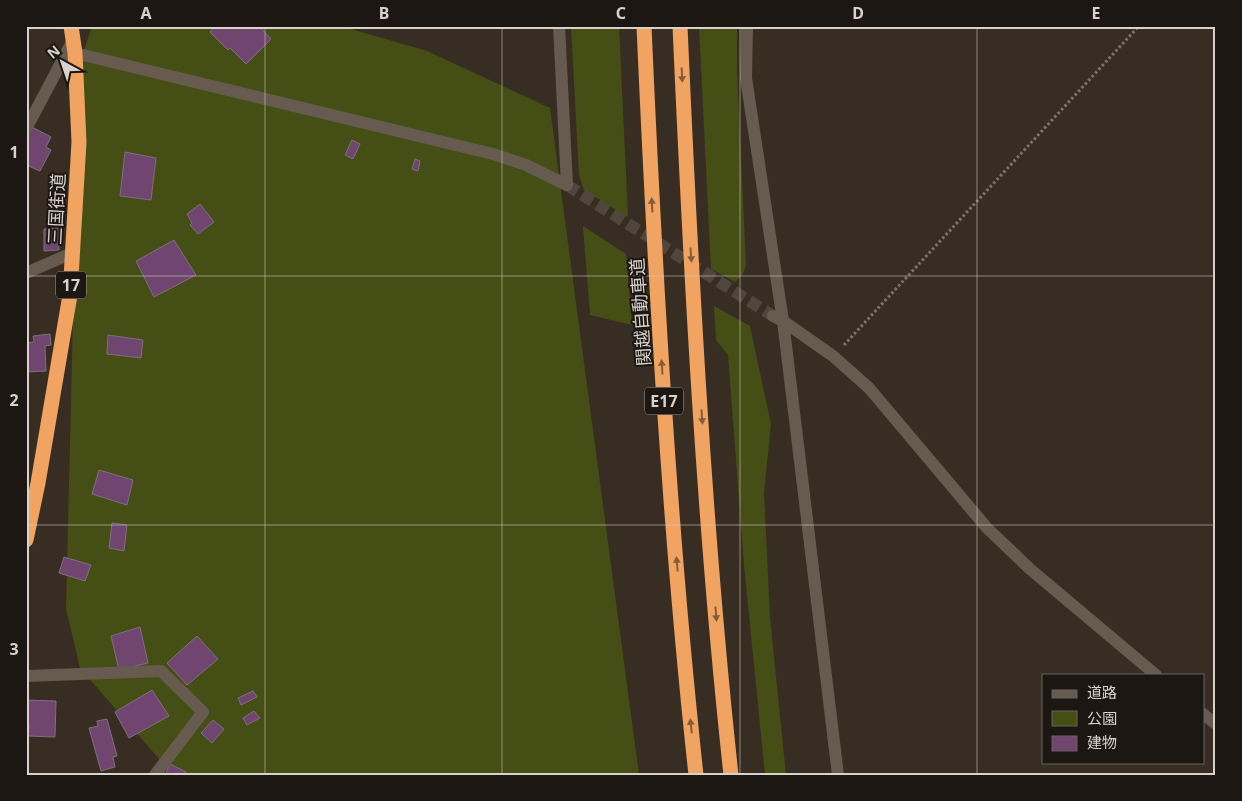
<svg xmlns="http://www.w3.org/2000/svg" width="1242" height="801" font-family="'Noto Sans','Noto Sans JP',sans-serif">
<rect width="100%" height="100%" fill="#382d23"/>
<!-- green -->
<g fill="#454e15">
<path d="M92,26H341L427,51L550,108L639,775H173L80,668L66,609L79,66Z"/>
<path d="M571,26H619L628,217L584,190L579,175Z"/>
<path d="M699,26H737V71L746,265L743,274L735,282L711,269Z"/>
<path d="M583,226L626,254L632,325L590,315Z"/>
<path d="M714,306L750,326L771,424L764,493L770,618L786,775H765L744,565L728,355L716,340Z"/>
</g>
<!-- building -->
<g fill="#704671" stroke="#7d707c">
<path d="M215,26H254L256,29L259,26L271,39L246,64L230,48L228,50L210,32Z"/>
<path d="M30,126L51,137L46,147L51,150L40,171L26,165V134Z"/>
<path d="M352,140L360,144L353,159L345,155Z"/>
<path d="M125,152L156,158L151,200L120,196Z"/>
<path d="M415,159L420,161L418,171L412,169Z"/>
<path d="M200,204L214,222L198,234L190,225L192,223L187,214Z"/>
<path d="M58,228L59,250L44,251V229Z"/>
<path d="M174,240L196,275L154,297L136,261Z"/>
<path d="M50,334L51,345L45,346L46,371L26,372V343L34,342L33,336Z"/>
<path d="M108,335L143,340L141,358L107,354Z"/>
<path d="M99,470L133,480L127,505L92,494Z"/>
<path d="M112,523L127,525L124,551L109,548Z"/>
<path d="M64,557L91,565L85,581L59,573Z"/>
<path d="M140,627L148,663L119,670L111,636Z"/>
<path d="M197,636L218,659L187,685L167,663Z"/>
<path d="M152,690L169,716L129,738L115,712Z"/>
<path d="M253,691L257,697L241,705L238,698Z"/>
<path d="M26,700L56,701L55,737L28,736L29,726H26Z"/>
<path d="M254,711L260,718L247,725L243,718Z"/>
<path d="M107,719L117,756L113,757L115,767L101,771L89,728L98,726L97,721Z"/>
<path d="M213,720L224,729L212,743L201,733Z"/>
<path d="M170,764L186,772L185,775H165Z"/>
</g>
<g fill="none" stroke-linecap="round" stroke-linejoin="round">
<!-- minor-tunnel -->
<path stroke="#50463c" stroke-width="12" stroke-dasharray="12 6" stroke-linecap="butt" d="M567,185L773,316"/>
<!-- path -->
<path stroke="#7d746c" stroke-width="3" stroke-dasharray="2.5 2.5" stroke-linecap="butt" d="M844,345L1139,26"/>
<!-- minor -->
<g stroke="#675b4f" stroke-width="12">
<path d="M747,26L746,78L783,321L838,775"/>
<path d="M75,53L493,154L526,165L567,185L559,26"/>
<path d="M26,129L73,40"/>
<path d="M26,273L72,253"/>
<path d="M773,316L783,321L833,356L869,388L987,528L1030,569L1156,675"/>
<path d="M26,676L161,671L203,712L155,775"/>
<path d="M1203,714L1216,724"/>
</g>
<!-- highway -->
<g stroke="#f1a361" stroke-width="15">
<path d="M644,26C655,276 669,526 696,775"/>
<path d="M680,26C691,276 704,526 731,775"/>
<path d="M26,540L38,483L70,295L79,142L75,53L71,26"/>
</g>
</g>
<!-- one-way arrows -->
<defs><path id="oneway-solid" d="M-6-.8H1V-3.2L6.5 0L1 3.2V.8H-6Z" transform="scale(1.25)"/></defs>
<g fill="#865d3a">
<use href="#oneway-solid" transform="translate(682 75) rotate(87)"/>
<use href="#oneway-solid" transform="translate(652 205) rotate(-93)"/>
<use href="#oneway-solid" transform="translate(691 255) rotate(86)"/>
<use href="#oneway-solid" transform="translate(662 367) rotate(-94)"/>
<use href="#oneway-solid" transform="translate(702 417) rotate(86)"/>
<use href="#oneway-solid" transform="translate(677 564) rotate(-95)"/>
<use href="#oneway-solid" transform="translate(716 614) rotate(86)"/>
<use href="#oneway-solid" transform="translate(691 726) rotate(-96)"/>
</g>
<!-- grid -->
<path fill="none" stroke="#d9d2cc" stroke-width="1" stroke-opacity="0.55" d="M265,26V775M502,26V775M740,26V775M977,26V775M26,276H1216M26,525H1216"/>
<g text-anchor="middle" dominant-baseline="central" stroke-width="4" stroke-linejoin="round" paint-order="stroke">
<!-- shield labels -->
<g fill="#1c1712" stroke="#a09a94" stroke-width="1">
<rect x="56" y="271.5" width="30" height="27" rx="4"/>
<rect x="645" y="387.5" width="38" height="27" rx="4"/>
</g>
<g font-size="16" font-weight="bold" fill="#d9d2cc">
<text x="71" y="285">17</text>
<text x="664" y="401">E17</text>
</g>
<!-- street labels -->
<g font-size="18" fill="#d9d2cc" stroke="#1c1712">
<text transform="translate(56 209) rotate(-87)">三国街道</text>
<text transform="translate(640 312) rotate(-94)">関越自動車道</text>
</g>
</g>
<!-- border -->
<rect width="1242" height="801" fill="none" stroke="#1c1712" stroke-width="55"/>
<!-- legend -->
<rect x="1042" y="674" width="162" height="90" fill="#1c1712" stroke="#68625c"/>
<rect x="1052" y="690" width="25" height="8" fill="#675b4f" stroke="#68625c"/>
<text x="1087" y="698" font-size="15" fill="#d9d2cc">道路</text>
<rect x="1052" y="711" width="25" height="15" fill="#454e15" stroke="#68625c"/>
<text x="1087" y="724" font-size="15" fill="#d9d2cc">公園</text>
<rect x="1052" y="736" width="25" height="15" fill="#704671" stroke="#68625c"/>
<text x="1087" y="748" font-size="15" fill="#d9d2cc">建物</text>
<!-- north arrow -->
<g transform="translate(62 62) rotate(320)" stroke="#1c1712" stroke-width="4" paint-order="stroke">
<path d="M0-4L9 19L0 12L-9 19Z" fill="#d9d2cc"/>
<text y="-8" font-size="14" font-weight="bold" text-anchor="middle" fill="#d9d2cc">N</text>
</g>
<rect x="28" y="28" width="1186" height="746" fill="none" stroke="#d9d2cc" stroke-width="2"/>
<g font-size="16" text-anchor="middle" font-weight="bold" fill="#d9d2cc">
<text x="146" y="19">A</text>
<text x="384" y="19">B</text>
<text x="621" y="19">C</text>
<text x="858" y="19">D</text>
<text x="1096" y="19">E</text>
<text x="14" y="158">1</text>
<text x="14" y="406">2</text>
<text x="14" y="655">3</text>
</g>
</svg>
